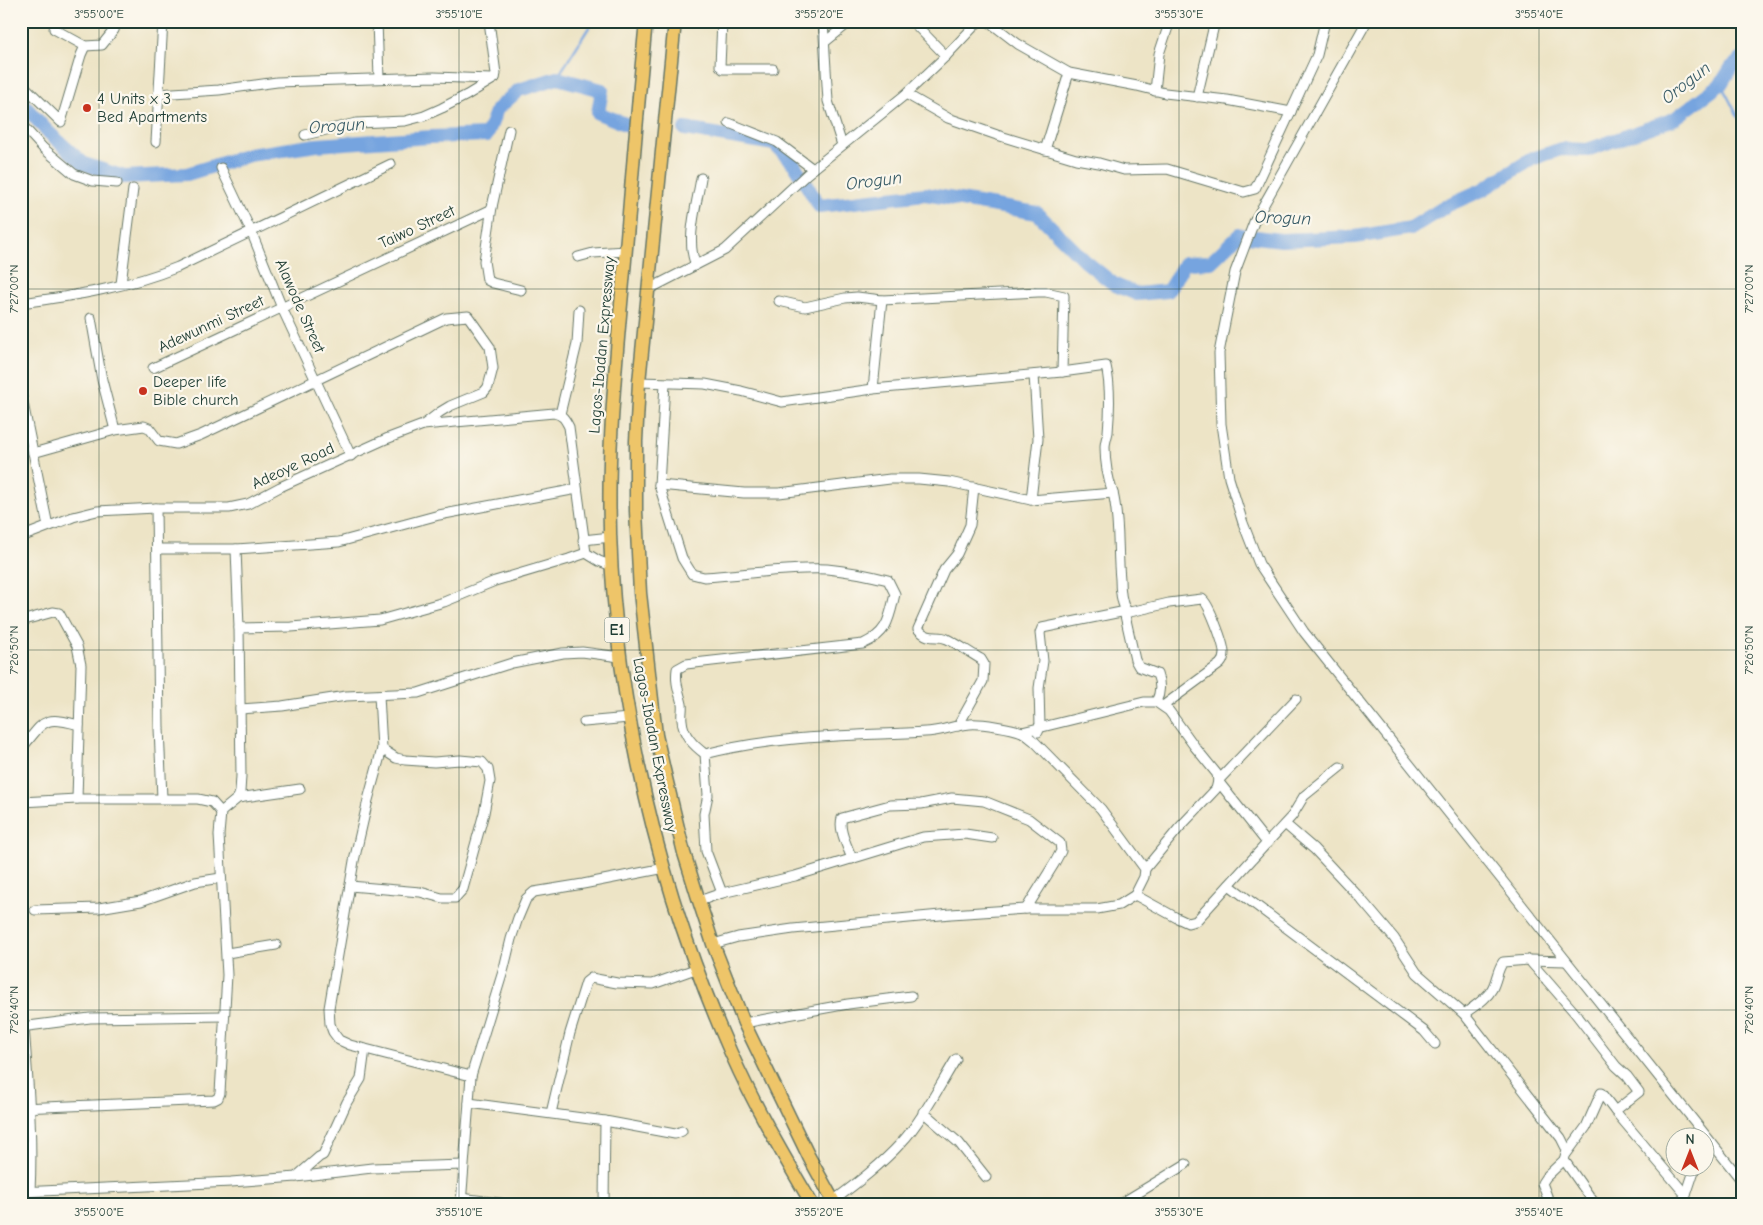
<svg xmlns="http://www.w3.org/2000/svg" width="1763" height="1225" font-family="'Comic Neue',sans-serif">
<rect width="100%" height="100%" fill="#fbf7ec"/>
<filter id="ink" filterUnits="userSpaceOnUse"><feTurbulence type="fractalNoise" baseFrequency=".02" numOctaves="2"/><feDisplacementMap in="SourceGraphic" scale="10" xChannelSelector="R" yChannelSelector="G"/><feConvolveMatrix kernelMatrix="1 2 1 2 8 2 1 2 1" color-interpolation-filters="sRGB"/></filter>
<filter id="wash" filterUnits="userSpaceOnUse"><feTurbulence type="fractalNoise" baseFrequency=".0096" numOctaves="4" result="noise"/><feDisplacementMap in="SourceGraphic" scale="20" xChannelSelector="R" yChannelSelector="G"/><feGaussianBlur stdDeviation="1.12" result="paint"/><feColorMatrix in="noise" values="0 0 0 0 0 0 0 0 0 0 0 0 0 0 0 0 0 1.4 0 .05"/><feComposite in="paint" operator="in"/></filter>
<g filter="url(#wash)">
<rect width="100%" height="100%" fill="#ede4c6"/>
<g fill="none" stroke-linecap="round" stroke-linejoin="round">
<!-- stream -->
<g stroke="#76a4df" stroke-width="2.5">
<path d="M557,78L593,21"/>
<path d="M1721,84L1742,124"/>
</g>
<!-- river -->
<g stroke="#76a4df" stroke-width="14">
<path d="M21,102L47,131L84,164L124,177L187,174L249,155L317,145L431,137L487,135L497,109L519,90L557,78L602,90L598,113L628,125"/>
<path d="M685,129L774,144L794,164L819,206L925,194L1037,213L1085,261L1115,285L1137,294L1168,291L1185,263L1211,262L1239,235L1281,240L1355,237L1411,228L1448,205L1482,190L1532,159L1561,149L1587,150L1674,119L1721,84L1731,68L1742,59"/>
</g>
</g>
</g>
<g filter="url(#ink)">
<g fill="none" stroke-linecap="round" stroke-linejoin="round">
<!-- minor casing -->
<g stroke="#677767" stroke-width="11">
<g id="minor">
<path d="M377,21L379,78"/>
<path d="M722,21L720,66L723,69H773"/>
<path d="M823,21L828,101L842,145"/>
<path d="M912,21L946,56"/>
<path d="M988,21L1018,44L1069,73L1137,86L1165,93L1227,100L1291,112"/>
<path d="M1367,21L1254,222L1235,272L1219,353L1221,424L1229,478L1243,523L1259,564L1304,632L1742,1181"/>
<path d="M54,29L85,46L102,45L114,30L117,21"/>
<path d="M825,42L851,21"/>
<path d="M21,83L61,122L81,55L85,46"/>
<path d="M1155,91L1159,54L1170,21"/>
<path d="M158,94L219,90L277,82L434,77L491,79L495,78"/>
<path d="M906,94L948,118L997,135L1076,159L1099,163L1124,170L1167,169L1244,192L1255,189L1317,55L1325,21"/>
<path d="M1197,97L1215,21"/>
<path d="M729,123L777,142L813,169"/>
<path d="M21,124L43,148L74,174L93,181L117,183"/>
<path d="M305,135L356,123L405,121L424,116L442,108L467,95L495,78L496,74L489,21"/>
<path d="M156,142L163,21"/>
<path d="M1045,150L1069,73"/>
<path d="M221,168L251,231L282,308L351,456"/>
<path d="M492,207L484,261L487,280L493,283L521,290"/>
<path d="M578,257L593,253L626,251"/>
<path d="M696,265C685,241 697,204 701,178"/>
<path d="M121,284L133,189"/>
<path d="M649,289L725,250L807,174L906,94L946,56L979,21"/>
<path d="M779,301L805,307L845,298L857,297L882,300L1038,292H1046L1064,296L1062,372"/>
<path d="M21,303C74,296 129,287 178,267L391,164"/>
<path d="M91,318L102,380L115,430"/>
<path d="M153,368L490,210L492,207L509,130"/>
<path d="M639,382L705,384L741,391L782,402L873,389L1062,372L1106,366C1111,387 1110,410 1108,432C1107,437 1105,442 1105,447C1105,462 1108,479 1113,493L1031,500L949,482L919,479H890L779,493H744L659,485"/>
<path d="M665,384L659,485L682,558L692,574L704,577C745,575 787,567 827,569C848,571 868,575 888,580L895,594C889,619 888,633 863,644L686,664L677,669C675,683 679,691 682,704C683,709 681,714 682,720C683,735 693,745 705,754L708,795L704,814L706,851L722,893"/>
<path d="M873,389L882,300"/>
<path d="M21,393L48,526"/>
<path d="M560,414L577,344L579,310"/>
<path d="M33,453L115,430L144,426L149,428L159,441L176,444L201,435L446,318L468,316L490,347L493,368L488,387L484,392L450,406L440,412L423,425"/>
<path d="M1113,493C1120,521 1117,550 1120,579C1120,589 1121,600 1125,609L1130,612L1169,603L1202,599C1209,603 1224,644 1224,653C1224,658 1223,661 1220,664L1163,706"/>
<path d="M1031,500L1038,439L1034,375"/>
<path d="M156,508L159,728L162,798"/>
<path d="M21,537L73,517L97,511L156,508H229L248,504L280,487L386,439L423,425L554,413C563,415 565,419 569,427L586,553L599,561L612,566"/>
<path d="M583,540L611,537"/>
<path d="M157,549H236L339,542L439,515L577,489"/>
<path d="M236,549L239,628L241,776L240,792L238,798"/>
<path d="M1124,611L1135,660L1139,667L1157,674C1161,684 1161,692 1156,702"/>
<path d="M21,621L53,612L59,613L77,646L81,665L77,799"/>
<path d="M239,628L291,627L380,620L444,602L495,581L569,559L586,553"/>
<path d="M379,695L382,749L368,800L354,861L329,1008L330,1024L333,1032L339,1040L350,1045L471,1076"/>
<path d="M240,709L282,706L346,696L418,693L512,663L563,653L582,652L620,657"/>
<path d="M584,722L629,718"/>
<path d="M958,726L983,681L984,664L981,659C970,653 958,644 947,639C937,634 930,642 918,629L944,570L957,554L970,525L974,487"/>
<path d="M1022,732L1144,702H1156L1169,711L1195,747L1217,774L1218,781L1216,789L1179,828L1145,869"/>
<path d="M1038,732L1040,727L1039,688L1043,661L1040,633L1042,628L1126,611"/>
<path d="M21,749C45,721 42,715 79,725"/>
<path d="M705,754C777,735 851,736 925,732C940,732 954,725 970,724C981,723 1012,728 1022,732C1026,734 1031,739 1034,741L1101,809L1145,869L1144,877L1135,895L1177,918L1188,923L1196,921L1267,843L1218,781L1296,699"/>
<path d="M21,802L77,799H198L212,802L221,812"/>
<path d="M1285,824L1314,849L1360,898L1394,938L1417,973L1464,1014L1561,1138L1567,1150L1564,1160L1595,1204"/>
<path d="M1267,843L1292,816L1304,796L1340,767"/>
<path d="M852,859C848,847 838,830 842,818L890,805L921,804L952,798L984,801L1029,819L1060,843L1061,851L1054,864L1026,909"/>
<path d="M1229,885L1424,1031L1435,1044"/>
<path d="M350,886L420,892L442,898H455L463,889L484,813L490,781L488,769L482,762L460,760L434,762L405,760L396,758L382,749"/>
<path d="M699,901L722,893L795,876L923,837L965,834L992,838"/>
<path d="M35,910L99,908L141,901L195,882L221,878"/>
<path d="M713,944L738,937L793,929L951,914L1026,909H1097L1119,905L1135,895"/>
<path d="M227,953L276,945"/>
<path d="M1529,960L1575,1013L1616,1066L1627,1076L1639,1092L1615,1111L1686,1195"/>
<path d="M1464,1014C1474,1006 1486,1000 1492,989C1497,980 1497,970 1503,962L1529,960L1566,961"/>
<path d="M744,1023L848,1004L911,996"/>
<path d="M24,1026C28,1082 33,1136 30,1191"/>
<path d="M21,1027L90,1018L224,1016"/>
<path d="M469,1103L605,1121L675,1134L682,1131"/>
<path d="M21,1108L214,1100L218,1098L220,1093L227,975L219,835L221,812L238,798L300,789"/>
<path d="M923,1112L959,1143L986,1177"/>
<path d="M551,1113L570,1033L586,982L591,978L617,983L653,984L698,968"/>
<path d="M1567,1153L1586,1127L1601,1093L1615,1111"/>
<path d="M296,1177L319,1157L323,1155L347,1102L361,1079L365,1049"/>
<path d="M21,1192L231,1182L296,1177L372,1168L463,1165"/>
<path d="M461,1198L507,1204"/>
<path d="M833,1201C857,1183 881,1165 901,1143C921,1122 940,1085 956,1059"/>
<path d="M461,1204L471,1076L504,968L511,939L518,918L526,899L534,892L583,884L665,868"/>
<path d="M604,1204L605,1121"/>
<path d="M1120,1204L1186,1164"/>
<path d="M1550,1204L1542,1183L1546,1177L1564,1160"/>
<path d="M1679,1204L1686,1195L1695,1168"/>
</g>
</g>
<!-- highway casing -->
<g stroke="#677767" stroke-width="15">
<g id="highway">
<path d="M646,21C638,101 632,180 625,260C619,327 612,394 610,462C604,659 651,873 731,1053C754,1105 783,1155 812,1204"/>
<path d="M675,21L639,382L636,441V511L640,593L656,735L664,770L684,853L699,901L713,944L744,1023L809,1157L835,1204"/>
</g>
</g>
<!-- minor -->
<use href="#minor" stroke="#fff" stroke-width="9"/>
<!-- highway -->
<use href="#highway" stroke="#eec569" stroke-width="12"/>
</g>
</g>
<!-- ticks -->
<path fill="none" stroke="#1f3d34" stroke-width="1" stroke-opacity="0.45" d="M99,21V1204M459,21V1204M819,21V1204M1179,21V1204M1539,21V1204M21,289H1742M21,650H1742M21,1010H1742"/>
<!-- markers -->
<g fill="#c8321e" stroke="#fbf7ec" stroke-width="2">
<circle cx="87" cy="108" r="5"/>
<circle cx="143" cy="391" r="5"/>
</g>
<g text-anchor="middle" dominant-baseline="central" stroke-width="4.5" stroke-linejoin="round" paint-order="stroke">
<!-- shield labels -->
<rect fill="#fbf7ec" stroke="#61756b" stroke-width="1" x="604.5" y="617.5" width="25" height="25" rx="4"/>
<g font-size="15" font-weight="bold" fill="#1f3d34">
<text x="617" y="630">E1</text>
</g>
<!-- poi labels -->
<g font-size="16" fill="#1f3d34" stroke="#fbf7ec" text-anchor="start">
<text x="97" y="99">4 Units x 3<tspan x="97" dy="18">Bed Apartments</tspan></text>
<text x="153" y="382">Deeper life<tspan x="153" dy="18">Bible church</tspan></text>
</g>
<!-- street labels -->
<g font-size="16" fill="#1f3d34" stroke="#fbf7ec">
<text transform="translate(417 227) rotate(-25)">Taiwo Street</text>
<text transform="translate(300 306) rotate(66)">Alawode Street</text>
<text transform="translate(211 324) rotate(-25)">Adewunmi Street</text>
<text transform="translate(602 345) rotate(-85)">Lagos-Ibadan Expressway</text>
<text transform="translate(293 466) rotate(-25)">Adeoye Road</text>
<text transform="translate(655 745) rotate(79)">Lagos-Ibadan Expressway</text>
</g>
<!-- water labels -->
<g font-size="18" font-style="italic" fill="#395c67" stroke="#fbf7ec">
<text transform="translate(1686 83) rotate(-38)">Orogun</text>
<text transform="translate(337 126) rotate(-4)">Orogun</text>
<text transform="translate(874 181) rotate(-7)">Orogun</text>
<text transform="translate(1283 218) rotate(2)">Orogun</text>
</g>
</g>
<!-- margin -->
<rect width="1763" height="1225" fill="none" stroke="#fbf7ec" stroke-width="55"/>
<!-- north arrow -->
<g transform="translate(1690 1152)"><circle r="24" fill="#fbf7ec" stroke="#a3ada2"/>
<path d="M0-4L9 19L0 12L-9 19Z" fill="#c8321e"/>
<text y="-8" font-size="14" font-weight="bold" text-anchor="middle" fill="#1f3d34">N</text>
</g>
<rect x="28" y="28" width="1708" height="1170" fill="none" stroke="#1f3d34" stroke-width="2"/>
<g font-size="12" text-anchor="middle" fill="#1f3d34">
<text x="99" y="18">3°55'00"E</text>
<text x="459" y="18">3°55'10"E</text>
<text x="819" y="18">3°55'20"E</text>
<text x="1179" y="18">3°55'30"E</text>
<text x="1539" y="18">3°55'40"E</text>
<text transform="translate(14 289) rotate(-90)" y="4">7°27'00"N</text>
<text transform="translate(1749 289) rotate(-90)" y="4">7°27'00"N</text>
<text transform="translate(14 650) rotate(-90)" y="4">7°26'50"N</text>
<text transform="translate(1749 650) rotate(-90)" y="4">7°26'50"N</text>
<text transform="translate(14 1010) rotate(-90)" y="4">7°26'40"N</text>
<text transform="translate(1749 1010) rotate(-90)" y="4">7°26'40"N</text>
<text x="99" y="1216">3°55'00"E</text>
<text x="459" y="1216">3°55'10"E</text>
<text x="819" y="1216">3°55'20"E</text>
<text x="1179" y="1216">3°55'30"E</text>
<text x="1539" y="1216">3°55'40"E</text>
</g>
</svg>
